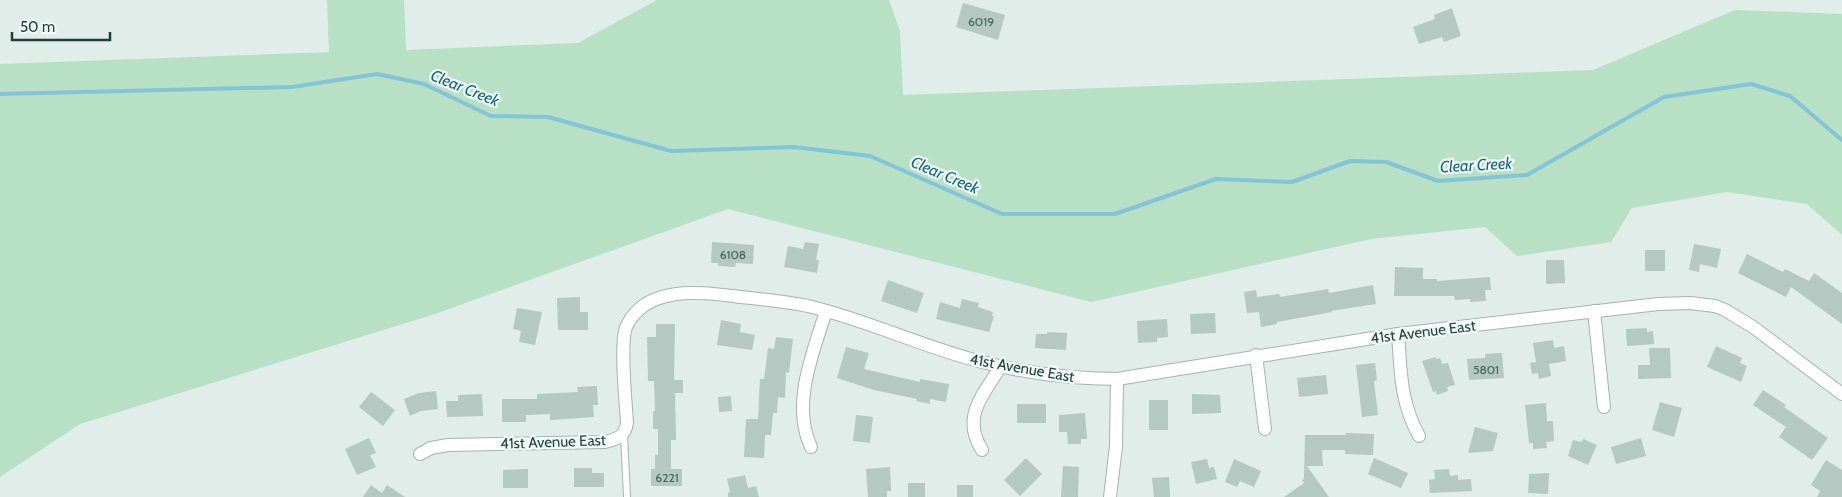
<svg xmlns="http://www.w3.org/2000/svg" width="1842" height="497" font-family="Cabin,sans-serif">
<rect width="100%" height="100%" fill="#e0ede8"/>
<!-- green -->
<path fill="#b7e0c5" d="M327,0H404L406,50L578,43L657,0H889L900,31L903,95L1593,70L1735,10L1842,14V235L1807,204L1727,192L1632,208L1611,242L1517,256L1485,227L1371,239L1091,302L728,209L435,314L80,424L0,477V64L329,52Z"/>
<g fill="none" stroke-linecap="round" stroke-linejoin="round">
<!-- stream -->
<path stroke="#83c4d8" stroke-width="4" d="M0,94L292,87L377,74L424,84L491,116L548,117L671,151L794,147L870,156L1002,214H1115L1216,179L1292,182L1350,161L1386,162L1438,181L1527,175L1664,97L1751,84L1790,96L1842,140"/>
</g>
<!-- building -->
<g fill="#b5c8c1">
<path d="M963,3L1005,15L998,40L956,27Z"/>
<path d="M1452,8L1461,36L1444,42L1442,37L1419,44L1413,27L1435,19L1434,15Z"/>
<path d="M712,242L754,245L753,264L736,263L735,267L718,266V263H711Z"/>
<path d="M805,242L819,244L816,260H819L817,273L784,267L788,246L803,249Z"/>
<path d="M1694,244L1721,249L1717,268L1700,264L1699,272L1689,270Z"/>
<rect x="1645" y="250" width="20" height="21"/>
<path d="M1747,254L1783,272L1785,269L1809,281L1814,273L1842,293V324L1791,287L1786,297L1738,273Z"/>
<path d="M1546,260H1564L1565,283L1546,284Z"/>
<path d="M1395,267L1423,268V279H1437V281L1490,277L1491,290H1485L1486,301L1470,302V299L1455,300L1454,296H1394Z"/>
<path d="M888,280L924,293L917,313L881,301Z"/>
<path d="M1373,285L1376,304L1331,311L1332,312L1277,322V324L1261,327L1259,312L1247,313L1244,292L1256,290L1257,297L1279,294L1280,297L1328,289L1329,293Z"/>
<path d="M580,297V312H588V330H558L557,298Z"/>
<path d="M962,299L979,303L978,307L993,312L992,316H994L989,332L936,319L940,302L960,308Z"/>
<path d="M517,308L542,312L535,345L519,342L521,331L513,329Z"/>
<path d="M1215,313L1216,333L1191,334L1190,314Z"/>
<path d="M1167,319L1168,337L1157,338V342L1138,343L1137,321Z"/>
<path d="M721,320L741,324L740,332L755,335L752,350L717,345Z"/>
<path d="M656,324H675L674,380H683V393H675L676,440H671V469H682V486H651V469H655V455H658V429H653V412L655,411L654,381H648L647,337H656Z"/>
<path d="M1647,328V332L1653,331L1654,344L1627,346L1626,329Z"/>
<path d="M1047,332L1067,333L1066,350L1035,348L1036,334H1047Z"/>
<path d="M776,337L793,339L789,373L786,372L785,398L778,397L777,413H773L771,435H765L764,458L744,457L746,419H758L760,379H764L768,348L774,349Z"/>
<path d="M1553,340L1554,348L1564,346L1566,361L1549,364L1551,376L1539,379L1538,373L1532,374L1530,363L1536,362L1533,343Z"/>
<path d="M1716,346L1742,358L1740,363L1747,366L1741,382L1707,367Z"/>
<path d="M846,347L869,353L864,369L920,382V379L949,384L946,402L930,399V404L916,401L917,399L874,390L837,378Z"/>
<path d="M1649,348H1670L1671,378L1638,379V365H1650Z"/>
<path d="M1502,353L1504,378L1469,380L1467,359L1485,358V354Z"/>
<path d="M1436,357V359L1440,358L1442,364L1448,363L1455,385L1447,387L1448,391L1437,395L1436,391L1433,392L1422,361Z"/>
<path d="M1375,363L1377,380L1374,381L1378,415L1362,417L1356,365Z"/>
<path d="M1326,375L1328,394L1299,397L1297,378Z"/>
<path d="M597,386L598,405H593L594,417L550,420V414L526,415V422H502V399H537V394L578,392L577,387Z"/>
<path d="M1763,390L1786,405L1784,407L1828,438L1812,460L1779,437L1786,427L1753,405Z"/>
<path d="M436,391L438,409L421,411L410,416L404,399L419,393Z"/>
<path d="M371,392L395,410L383,426L359,407Z"/>
<path d="M482,394L483,416L447,417L446,401H458V395Z"/>
<path d="M1192,394L1220,395L1221,413L1192,414Z"/>
<path d="M731,396L732,411L719,412L718,397Z"/>
<rect x="1149" y="400" width="19" height="30"/>
<path d="M1660,402L1682,408L1674,437L1652,430Z"/>
<path d="M1546,403L1547,421H1553L1554,441L1546,442L1547,448L1533,449V443H1529L1525,405Z"/>
<rect x="1017" y="404" width="29" height="19"/>
<path d="M1085,413L1087,439H1081V444H1068L1067,432H1059V415Z"/>
<path d="M856,415L873,417L870,443L853,441Z"/>
<path d="M1475,427L1498,433L1493,451L1468,453Z"/>
<path d="M1346,433L1374,434L1373,455L1345,454V450H1322L1323,466H1307L1329,497H1284L1304,483L1302,480L1304,479L1305,435H1346Z"/>
<path d="M369,438L376,453L370,455L376,467L357,475L345,449Z"/>
<path d="M1641,438L1646,456L1616,464L1611,447Z"/>
<path d="M1583,439L1597,445L1588,465L1568,456L1573,440L1582,442Z"/>
<path d="M1026,458L1042,474L1020,496L1004,480Z"/>
<path d="M1374,458L1408,473L1401,488L1368,474Z"/>
<path d="M1207,459L1209,468L1214,467L1217,479L1196,484L1191,462Z"/>
<path d="M1234,459L1261,471L1254,487L1240,481L1237,487L1225,482Z"/>
<path d="M1826,460L1842,470V497H1817L1820,491L1811,485Z"/>
<path d="M1063,466L1079,467L1078,497H1061Z"/>
<path d="M890,467L891,491H887V497H868L866,469Z"/>
<path d="M574,468H592V473H604V487H574Z"/>
<path d="M528,469V488H503V470Z"/>
<path d="M1449,469L1450,476L1458,475V480L1471,479L1472,491L1430,493L1429,480L1435,479L1434,470Z"/>
<path d="M1549,473L1548,494L1528,493L1529,474Z"/>
<path d="M745,475L748,488L756,486L759,497H728V493L730,492L727,479Z"/>
<path d="M1169,477L1170,497H1154L1152,478Z"/>
<rect x="908" y="483" width="17" height="14"/>
<path d="M371,485L382,493L387,485L405,497H363Z"/>
<rect x="957" y="485" width="16" height="12"/>
</g>
<g fill="none" stroke-linecap="round" stroke-linejoin="round">
<!-- lane casing -->
<g stroke="#a2b5b0" stroke-width="8">
<path id="lane" d="M624,435L627,497"/>
</g>
<!-- street casing -->
<g stroke="#a2b5b0" stroke-width="14">
<g id="street">
<path d="M1594,311L1604,407"/>
<path d="M1398,334C1401,373 1400,401 1419,436"/>
<path d="M1256,355L1265,429"/>
<path d="M811,447C791,404 813,353 826,311"/>
<path d="M982,450C961,417 983,395 1001,366"/>
<path d="M420,454L431,448L448,445L605,442C617,439 625,437 627,423C626,404 619,340 627,325C647,286 697,292 733,296C758,299 783,301 808,306C867,320 923,347 982,362C1026,373 1071,379 1117,379L1398,334L1658,304L1690,303L1715,306L1725,310L1753,327L1842,394"/>
<path d="M1110,497L1116,446L1117,379"/>
</g>
</g>
<!-- lane -->
<use href="#lane" stroke="#fff" stroke-width="6"/>
<!-- street -->
<use href="#street" stroke="#fff" stroke-width="12"/>
</g>
<g text-anchor="middle" dominant-baseline="central" stroke-width="4.5" stroke-linejoin="round" paint-order="stroke">
<!-- number labels -->
<g font-size="12" fill="#44615b">
<text x="981" y="21">6019</text>
<text x="733" y="254">6108</text>
<text x="1486" y="369">5801</text>
<text x="667" y="477">6221</text>
</g>
<!-- street labels -->
<g font-size="15" fill="#1f3f39" stroke="#f1f9f6">
<text transform="translate(1423 332) rotate(-7)">41st Avenue East</text>
<text transform="translate(1022 368) rotate(10)">41st Avenue East</text>
<text transform="translate(553 442) rotate(-2)">41st Avenue East</text>
</g>
<!-- water labels -->
<g font-size="16" font-style="italic" fill="#136781" stroke="#f1f9f6">
<text transform="translate(465 88) rotate(22)">Clear Creek</text>
<text transform="translate(1476 165) rotate(-3)">Clear Creek</text>
<text transform="translate(945 175) rotate(23)">Clear Creek</text>
</g>
</g>
<!-- scale -->
<path d="M12 32v8h98v-8" fill="none" stroke="#1f3f39" stroke-width="2.5"/>
<text x="20" y="32" font-size="15" fill="#1f3f39" stroke="#f1f9f6" stroke-width="4" paint-order="stroke">50 m</text>
</svg>
